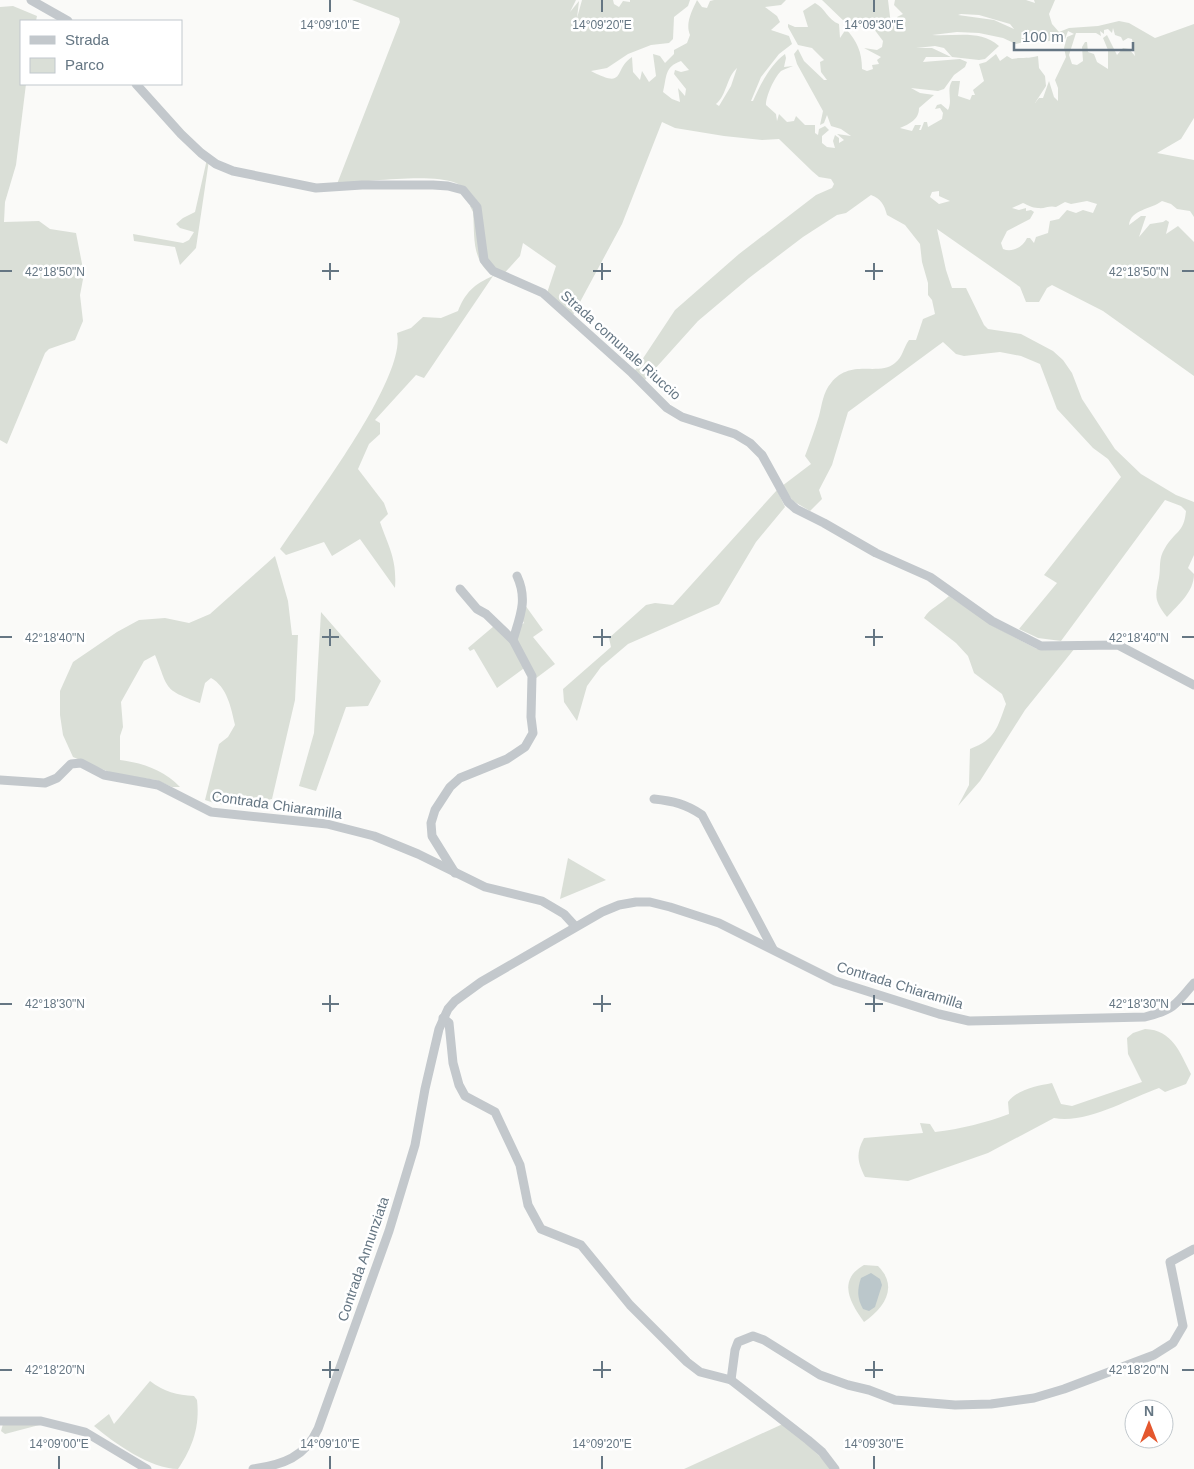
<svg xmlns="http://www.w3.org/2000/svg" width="1194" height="1469" font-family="Arial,sans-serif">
<rect width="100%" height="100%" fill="#fafaf8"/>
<!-- green -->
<g fill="#dadfd7" fill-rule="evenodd">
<path d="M352,0H576L570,12L579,1L577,18L582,0H613L614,4L619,7L623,1L630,2V0H690L688,6L674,17L673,39L669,43L651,45L628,54L607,68L591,71C627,90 613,69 632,57L633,72L640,80L642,71L649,82L656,76L653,54L660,56L665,63L674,54V50L687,43L690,35C685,23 692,11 697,0L702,7L707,8L710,1L714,0H786L781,5L765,7L777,16L780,22L771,30L789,36L792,44L779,54L761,77L751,101H753C760,85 770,65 785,54L786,58L784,67L793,66C789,68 784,69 781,71C774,78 766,96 766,105L776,114L777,121L779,114L787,122L794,121L796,116L805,125H815V133L818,135L819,129L825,126L829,130L822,136V143L827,147L835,148L833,141L835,135L839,138V143L844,140L837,134L851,136L841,129L831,126L827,115L824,123L820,125L823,111L797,64L794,54L798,49L804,61L824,80H827L821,72L820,62L824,60L812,48L798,45L788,27V24L795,27H808L803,11L815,3C825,8 828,20 839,24L840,38L846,29C857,41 862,52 862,69L867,71L873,69L872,65L879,64L877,60L881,57L864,48L877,50L882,47L883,41L874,29L848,25L822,0H888L891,25L893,26L898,20L897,17L903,14L894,5L895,0H1026L1035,3L1034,0H1055L1049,14L1052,24L1059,32L1069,28L1098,26L1119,21L1129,23L1155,38L1194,24V118L1181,139L1157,153L1194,160V217L1190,211L1177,209L1171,204L1162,201C1150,210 1131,209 1129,225L1141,216H1146L1139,237L1150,224L1163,222L1166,220L1169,222L1166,234L1178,226L1194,242V376L1103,311L1052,285L1047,288L1039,302H1026L1020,287L937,229L946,270L952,288H966L984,325L988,329L1021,334L1053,351L1063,360L1072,373L1082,399L1115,449L1141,474L1176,495L1194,502V555L1188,568L1194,574C1194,592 1178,605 1167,617C1154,600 1155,597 1159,578C1161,567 1158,559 1165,548C1175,531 1184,533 1186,511L1181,506L1165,500L1061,641L1038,638L1019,629L1057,583L1044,575L1121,477L1108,459L1093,448L1057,409L1040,364L1021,356L1000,352L964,356L956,354L943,342L848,412L832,465L819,490L822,499L810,511L793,501L782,486L811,464L805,456C810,443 815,429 819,416C822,405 823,392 831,383C851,358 879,377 895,363C903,357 903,348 909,340H916L923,319L935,314L932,300L928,295V283L922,262L920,244L905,225L887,215C884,204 881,199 871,195L846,213L837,215L803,237L749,278L698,321L644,381L634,372L675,310L739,254L816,195L832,188L834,184L831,179L819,177L812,171L779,139L762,140L724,136L675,128L662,122L622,224L573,315L547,293L556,266L523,243L520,256L500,278L493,276L424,378L416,375L375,420L380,423V434L369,444L358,469L384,503L388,514L380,522C389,548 397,559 395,588L360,539L332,556L324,542L286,555L280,549C307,508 407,379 397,333L411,328L423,317L441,318L458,311C465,293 474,284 493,276C471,260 475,237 473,212L470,206H480C474,195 467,188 456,183C430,173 366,182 337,184L400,22L399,18ZM961,14L979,15L1010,24L1014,29L994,20L958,15ZM1113,28L1115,35L1121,37L1123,41L1128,38L1132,39L1135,56L1129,49L1123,48L1117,55L1107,35L1103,38L1108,50V69L1097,62L1094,54L1088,52L1087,42H1085L1082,47L1083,61L1077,65L1072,64L1069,55L1076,33H1096L1101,36L1100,31L1104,34V30L1108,29L1112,33ZM1068,31L1074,34L1067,37L1064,48L1066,57L1055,80L1058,88V101L1054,97L1049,81L1043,98H1039L1035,103L1046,86L1045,76L1039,68L1038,56C1027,59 1021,57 1012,59L1007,56L1000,61L996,54L986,62L979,64L984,81L973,90L975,95H972L970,100L958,96L960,81H952C946,91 953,100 948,110L941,104L937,105L935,109L940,108L943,113L942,119L928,127L927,122H924L921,130H919L921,125H915L912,131L900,128C909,124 919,120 919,108L934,95L920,93L911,88L938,91L944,89L954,75L965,67L967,62L960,59L923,62L926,57H951L932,48H916L935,46L944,48L952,57L979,60L985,59L999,46C980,29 954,37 932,35L957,32L979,33L1003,38L1016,44L1035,39L1042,42L1065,39ZM681,61L689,70L681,72L675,70L674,74L686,89L685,96L678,88L680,102L672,99L663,92C667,77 664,67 681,61ZM737,68L731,86L719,106L716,104C727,95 726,78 737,68ZM939,191V196L950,201L939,204L930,197L932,192ZM1087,201L1097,204L1093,213L1083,210L1076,213L1067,210L1059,219L1050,221L1048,233L1036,237L1034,243L1030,238H1027C1023,247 1012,253 1003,249L1001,243L1007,231L1030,219L1034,212L1031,210L1026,211V208L1019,210L1012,208L1023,203C1028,205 1032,208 1038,208C1045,209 1049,205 1056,207L1065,202L1071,204Z"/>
<path d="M13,6L37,16L36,21H21V84H26L16,165L5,202L4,222L39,221L50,229L76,233L84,274L80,295L83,321L75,340L49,349L45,353L7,444L0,440V7Z"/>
<path d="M207,159L209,160L196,248L180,265L175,247L134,241L133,234L183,243L189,240L194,232L180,228L176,224L183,218L195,212Z"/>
<path d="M777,490L785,507L756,542L719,604L628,644L601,667L587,686L577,721L564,702L563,689L611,647L609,638L646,605L655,603L673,605Z"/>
<path d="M275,556L288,601L292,635H298L295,700L272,799C248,804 228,809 205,800L219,744L228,737L235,725C231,707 227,687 211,678L205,683L200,703C162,689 169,689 155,655L144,661L121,702L123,727L120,736V760C143,763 164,770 180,787H172L156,780L114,774L73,757L63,735L60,715V691L73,662L117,632L139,620L165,618L189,623L210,614Z"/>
<path d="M949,596L995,627L1037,649L1075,648L1025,710L980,781L958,806L969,785L970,749C996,739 997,728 1006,704L1002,694L974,673L968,656L956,643L924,618C930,608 940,605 949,596Z"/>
<path d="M525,605L543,630L533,637L555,664L535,679L527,666L497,688L474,649L470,651L468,648L494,626L505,636L524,623L521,617Z"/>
<path d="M321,612L381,681L368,706L346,707L316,791L299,786L314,733Z"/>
<path d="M568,858L606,880L560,899Z"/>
<path d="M1145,1029C1173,1030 1180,1053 1191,1074L1186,1084L1165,1092L1159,1088C1128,1099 1087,1124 1054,1118L988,1153L908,1181L865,1177C857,1161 856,1153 864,1138L923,1133L920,1123L930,1124L935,1132C961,1129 985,1123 1009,1114L1008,1102C1018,1089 1037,1086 1052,1083L1061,1104L1072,1106L1142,1082L1128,1054L1127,1038L1133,1033Z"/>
<path d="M864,1265L878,1266C899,1287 884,1308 864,1322C850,1303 837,1280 864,1265Z"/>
<path d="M150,1381C164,1392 177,1395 194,1396L197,1400C200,1426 193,1447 178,1469C151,1469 114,1443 94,1426L109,1414L114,1424Z"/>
<path d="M785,1423L833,1469H684Z"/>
<path d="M3,1424H43L5,1434L1,1431Z"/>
</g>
<!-- water -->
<path fill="#bbc7cb" d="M871,1273L880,1279L882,1285L875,1307L869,1311L863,1309C857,1298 857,1290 861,1278Z"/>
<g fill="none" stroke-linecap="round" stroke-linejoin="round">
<!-- street -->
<g stroke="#c3c8cc" stroke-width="9">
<path d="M31,0L68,21"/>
<path d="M136,84L181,134L201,153L216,164L233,171L316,188L362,185H433L448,186L463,190L477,207L484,260L493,271L543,293L632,373L667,408L682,417L735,434L750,443L762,455L788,502L796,509L824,523L876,553L930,577L992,621L1041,646L1118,645L1194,685"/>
<path d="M513,640C520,616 528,600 517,576"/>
<path d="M0,780L45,783L57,778L71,764L81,763L104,775L158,785L211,812L327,824L374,836L418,854L485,887L542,901L564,914L575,926"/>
<path d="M654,799C673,801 686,804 702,815L773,949"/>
<path d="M455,873L432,836L431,823L435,810L450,787L460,778L507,759L525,747L533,733L531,717L532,676L513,640L486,614L477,609L460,589"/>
<path d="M443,1018L449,1023L453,1063L459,1085L465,1096L495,1112L520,1165L528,1205L541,1229L581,1245L630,1305L687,1362L700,1372L731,1380L735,1350L738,1342L753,1336L764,1340L820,1375L848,1385L869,1390L895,1400L955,1405L991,1404L1034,1398L1064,1389L1154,1355L1173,1343L1183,1326L1170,1262L1194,1249"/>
<path d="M731,1380L808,1440L822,1452L835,1469"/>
<path d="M0,1421H41L85,1432L147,1469"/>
<path d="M253,1469C283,1465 305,1457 318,1429L389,1231L415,1145L425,1089L439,1029L448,1009L455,1001L481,982L602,912L619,905L636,902H650L670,907L719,923L835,981L939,1014L969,1021L1145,1017C1173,1010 1176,1005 1194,983"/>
</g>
</g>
<!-- ticks -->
<path fill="none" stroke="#657683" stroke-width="2" d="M330,0V12M602,0V12M874,0V12M330,263V280M602,263V280M874,263V280M0,271H12M322,271H339M593,271H611M865,271H883M1182,271H1194M330,629V646M602,629V646M874,629V646M0,637H12M322,637H339M593,637H611M865,637H883M1182,637H1194M330,995V1012M602,995V1012M874,995V1012M0,1004H12M322,1004H339M593,1004H611M865,1004H883M1182,1004H1194M330,1361V1378M602,1361V1378M874,1361V1378M0,1370H12M322,1370H339M593,1370H611M865,1370H883M1182,1370H1194M59,1456V1469M330,1456V1469M602,1456V1469M874,1456V1469"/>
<g text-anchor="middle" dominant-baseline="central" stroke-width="5" stroke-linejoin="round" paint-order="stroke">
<!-- street labels -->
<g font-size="14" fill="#657683" stroke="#fff">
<text transform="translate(621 345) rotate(42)">Strada comunale Riuccio</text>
<text transform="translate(277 805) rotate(8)">Contrada Chiaramilla</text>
<text transform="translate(900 985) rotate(17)">Contrada Chiaramilla</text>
<text transform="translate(363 1259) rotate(-71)">Contrada Annunziata</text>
</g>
</g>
<g font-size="12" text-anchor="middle" fill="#657683" stroke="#fff" stroke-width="5" stroke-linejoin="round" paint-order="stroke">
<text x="330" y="29">14°09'10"E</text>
<text x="602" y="29">14°09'20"E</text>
<text x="874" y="29">14°09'30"E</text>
<text x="55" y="276">42°18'50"N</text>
<text x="1139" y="276">42°18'50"N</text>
<text x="55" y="642">42°18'40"N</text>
<text x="1139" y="642">42°18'40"N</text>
<text x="55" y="1008">42°18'30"N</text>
<text x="1139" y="1008">42°18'30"N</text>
<text x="55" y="1374">42°18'20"N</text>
<text x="1139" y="1374">42°18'20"N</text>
<text x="59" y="1448">14°09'00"E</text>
<text x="330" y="1448">14°09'10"E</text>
<text x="602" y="1448">14°09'20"E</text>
<text x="874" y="1448">14°09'30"E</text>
</g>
<!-- legend -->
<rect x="20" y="20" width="162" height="65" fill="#ffffff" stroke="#c1c8cd"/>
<rect x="30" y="36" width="25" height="8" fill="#c3c8cc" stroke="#c1c8cd"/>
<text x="65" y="45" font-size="15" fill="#657683">Strada</text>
<rect x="30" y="58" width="25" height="15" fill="#dadfd7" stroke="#c1c8cd"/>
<text x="65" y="70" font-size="15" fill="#657683">Parco</text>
<!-- north arrow -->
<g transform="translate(1149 1424)"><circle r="24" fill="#ffffff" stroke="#c1c8cd"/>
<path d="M0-4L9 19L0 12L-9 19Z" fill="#e4572e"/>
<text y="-8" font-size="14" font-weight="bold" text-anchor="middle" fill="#657683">N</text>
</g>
<!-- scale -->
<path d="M1014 42v8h119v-8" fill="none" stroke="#657683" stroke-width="2.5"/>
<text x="1022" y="42" font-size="15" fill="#657683" stroke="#ffffff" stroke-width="4" paint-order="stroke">100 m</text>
</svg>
